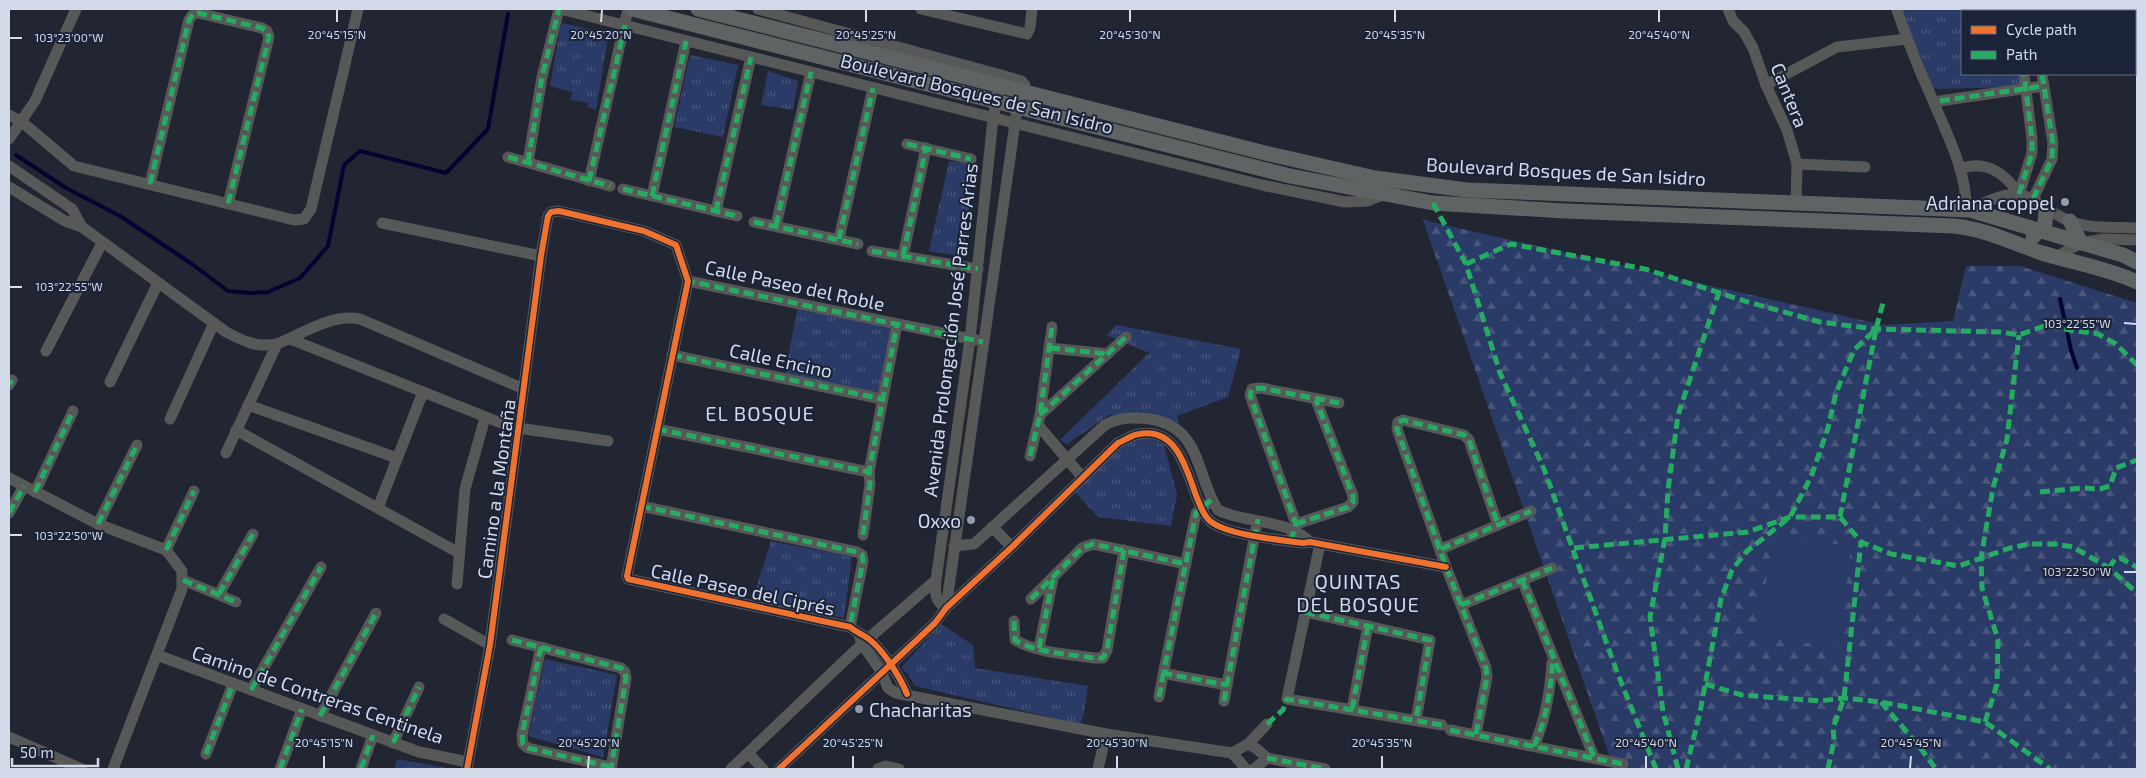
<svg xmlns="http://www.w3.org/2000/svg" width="2146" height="778" font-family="'Exo 2',sans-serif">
<defs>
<pattern id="grass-tufts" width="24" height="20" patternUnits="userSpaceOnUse" patternTransform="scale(1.25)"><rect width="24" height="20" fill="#2b3b67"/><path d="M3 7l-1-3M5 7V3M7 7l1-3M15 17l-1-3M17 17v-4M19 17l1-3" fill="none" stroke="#49577d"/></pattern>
<pattern id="forest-firs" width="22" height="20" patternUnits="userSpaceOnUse" patternTransform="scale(1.25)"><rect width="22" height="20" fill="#2b3b67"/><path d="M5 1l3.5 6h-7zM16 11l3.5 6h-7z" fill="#49577d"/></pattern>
</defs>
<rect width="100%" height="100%" fill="#222632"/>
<!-- grass -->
<g fill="url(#grass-tufts)">
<path d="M1903,9H2014V11H1962V74H2019L2021,87L1929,89L1896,15Z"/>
<path d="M561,23L609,33L596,110L588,107V103L571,100L572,92L550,86Z"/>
<path d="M690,55L738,65L723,137L674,127Z"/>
<path d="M768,71L798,81L793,110L761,105Z"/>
<path d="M949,161L973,164L964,257L929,251Z"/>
<path d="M798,305L892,325L880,399L784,379Z"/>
<path d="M1116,325L1241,349L1228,397L1177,416L1180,428L1144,417L1109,415L1067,444L1060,440L1149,353L1107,335Z"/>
<path d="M1145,436L1164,445L1177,494L1171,526L1098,517L1073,490L1125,440Z"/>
<path d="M771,541L852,557L844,618L752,601Z"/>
<path d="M941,624L973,645L975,668L1088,686L1084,714L1080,724L915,686L907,673L901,668Z"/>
<path d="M545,659L617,675L603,757L528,736Z"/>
<path d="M397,759L452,769H394Z"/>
</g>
<!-- forest -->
<path fill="url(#forest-firs)" d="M1423,220L1883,325L1953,321L1966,266H2020L2137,303V769H1614Z"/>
<!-- pitch -->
<path fill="#2b3b67" d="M1776,536L1851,546L1840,647L1754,637Z"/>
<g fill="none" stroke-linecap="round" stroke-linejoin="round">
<!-- stream -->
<g stroke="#040431" stroke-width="4">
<path d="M16,155L66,188L120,216L192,264L228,291L249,293L268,292L300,278L328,246L344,165L360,151L446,173L488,129L508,14"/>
<path d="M2060,299L2071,350L2077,368"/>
</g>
<!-- minor -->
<g stroke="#575958" stroke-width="11">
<path d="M560,9L1262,185L1345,202L1368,201L1385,194"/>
<path d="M758,9L1001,75L1021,81L1025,85"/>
<path d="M921,9L1027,34L1030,28L1032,9"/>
<path d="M1728,9L1733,21L1744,32L1753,48L1766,85L1787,130L1797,164L1796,202"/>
<path d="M2021,9V11"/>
<path d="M2038,9V11"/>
<path d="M1897,10C1907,39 1918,68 1931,96C1945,130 1968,173 1966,210"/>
<path d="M2135,34L2137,33"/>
<path d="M1766,85L1837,47L1907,39"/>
<path d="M1940,101L2043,86"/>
<path d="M9,115L22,122L74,166L294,220L304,219L311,209L358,9"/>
<path d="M9,139L35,101L76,9"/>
<path d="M907,144L971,159"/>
<path d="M508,157L610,186"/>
<path d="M528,162L542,77L559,9"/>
<path d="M1797,164L1865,167"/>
<path d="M9,166L72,209L82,227"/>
<path d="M1960,169C1985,159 2005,173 2019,194"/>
<path d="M589,181L628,9"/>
<path d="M150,184L189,20L193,14L198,13L262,28L267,31L269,37L228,204"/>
<path d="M9,187L65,221L82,227L226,332C243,341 257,348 277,344C302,334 332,313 360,319L524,389"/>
<path d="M623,189L737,216"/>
<path d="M2019,194L2032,153V139L2024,74"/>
<path d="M652,196L686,41"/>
<path d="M2033,199L2052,159L2053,143L2042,74"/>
<path d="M1970,210C1990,200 2014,186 2035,201C2047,208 2058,217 2072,222C2092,229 2116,227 2137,228"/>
<path d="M716,211L751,57"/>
<path d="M754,222L858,244"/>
<path d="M382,223L541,256"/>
<path d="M776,225L811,72"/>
<path d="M839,239L873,88"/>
<path d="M872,251L978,269"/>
<path d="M903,256L926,148"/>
<path d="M2056,257L2081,243L2104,239L2137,240"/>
<path d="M688,281L976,340"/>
<path d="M290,339L511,427L608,441"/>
<path d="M1050,348L1108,354"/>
<path d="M46,351L102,243"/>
<path d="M672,355L882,399"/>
<path d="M110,382L158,283"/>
<path d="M9,385L12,380"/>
<path d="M248,405L397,458"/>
<path d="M1040,415L1126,337"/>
<path d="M170,419L214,323"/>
<path d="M1038,425L1083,478"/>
<path d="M657,429L869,472"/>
<path d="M236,430L459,553"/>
<path d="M226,453L277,344"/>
<path d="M1030,456L1040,415L1052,327"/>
<path d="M9,478L98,524L166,550L182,571V589L113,769"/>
<path d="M35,492L73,411"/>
<path d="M1206,505L1196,513L1164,670L1167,674L1227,685"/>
<path d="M641,506L857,552L862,555L863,561L850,627"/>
<path d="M378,508L423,392"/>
<path d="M9,513L24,486"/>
<path d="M98,524L137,445"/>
<path d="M1296,524L1348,507L1353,502V496L1316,400"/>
<path d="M992,527L1012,547"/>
<path d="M863,535L870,484L869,472L897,324"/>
<path d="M1292,537L1296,524L1250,395L1252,389L1261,388L1339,403"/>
<path d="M1320,544L1287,699L1442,725"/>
<path d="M954,546L974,544L1105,425C1120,417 1133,417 1150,419C1203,428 1195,475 1218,510C1243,523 1289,519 1310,542"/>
<path d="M1441,549L1531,511"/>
<path d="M166,550L194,491"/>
<path d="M183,580L236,602"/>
<path d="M1522,580L1594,757"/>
<path d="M457,584L465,489L485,418"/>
<path d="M219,594L253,534"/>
<path d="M1031,599L1082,548L1093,544L1186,564"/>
<path d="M1461,605L1552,568"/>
<path d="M946,608C934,601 935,592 936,580L970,339L993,119L1001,75"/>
<path d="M946,608L1021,81"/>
<path d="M1305,612L1430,640L1416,720"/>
<path d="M444,619L490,645"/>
<path d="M1014,621L1015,640C1037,653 1069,654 1094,658H1103L1107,650L1124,550"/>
<path d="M859,635L862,644L881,671L888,688L896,693L1106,734L1232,753"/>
<path d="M512,640L621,668L625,672L626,678L611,769"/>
<path d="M541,647L522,735L523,744L528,748L611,767"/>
<path d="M1039,648L1053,579"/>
<path d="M157,655L419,752L468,762"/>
<path d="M251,690L321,567"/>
<path d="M1159,697L1164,670"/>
<path d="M1224,701L1256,528"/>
<path d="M1352,709L1368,626"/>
<path d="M320,716L376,613"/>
<path d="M1450,730L1623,764"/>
<path d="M1476,734L1487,677L1486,668L1446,567L1397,429L1398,422L1403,420L1464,435L1469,440L1498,525"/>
<path d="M9,737L82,769"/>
<path d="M393,743L419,687"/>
<path d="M1248,744L1267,724"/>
<path d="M1534,746C1546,719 1550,692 1552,663"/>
<path d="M748,753L763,769"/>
<path d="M1232,753L1248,744L1257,749L1267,758"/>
<path d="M1232,753L1246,769"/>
<path d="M206,754L233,684"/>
<path d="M1267,758L1325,769"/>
<path d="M280,769L302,709"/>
<path d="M361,769L373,735"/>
<path d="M467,769L490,645L541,256L548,216L551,212L559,211L644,231L676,245L688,281L627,576L628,579L850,627C857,633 864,635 870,640C884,651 900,677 907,694"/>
<path d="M731,769L862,644L936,580"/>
<path d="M779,769L935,623L946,608L1012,547L1118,443C1125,440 1132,435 1139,434C1178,427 1187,472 1197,498C1201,507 1203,515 1210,521C1226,535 1281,540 1303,543L1310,542L1446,567"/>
<path d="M878,769L886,766L899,769"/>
<path d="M1098,769L1106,734"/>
<path d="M1254,769L1267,758"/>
</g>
<!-- major -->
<g stroke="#606363" stroke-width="15">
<path d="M632,9L1290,176L1433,203L1565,211L1954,226C1985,229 2013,243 2042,253C2074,263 2107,268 2137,282"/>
<path d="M698,9L1265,153L1375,178L1467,190L1970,210L2123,255L2137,262"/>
<path d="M2070,221L2081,243"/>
<path d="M2033,237L2045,224L2046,209"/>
</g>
<!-- quiet -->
<g stroke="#26ab63" stroke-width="5" stroke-dasharray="10 5" stroke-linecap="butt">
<path d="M2021,9V11"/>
<path d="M2038,9V11"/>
<path d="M2135,34L2137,33"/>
<path d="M1940,101L2043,86"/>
<path d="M907,144L971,159"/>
<path d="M508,157L610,186"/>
<path d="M528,162L542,77L559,9"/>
<path d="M589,181L625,25"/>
<path d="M150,184L189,20L193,14L198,13L262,28L267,31L269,37L228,204"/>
<path d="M623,189L737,216"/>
<path d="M2019,194L2032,153V139L2024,74"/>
<path d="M652,196L686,41"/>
<path d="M2033,199L2052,159L2053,143L2042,74"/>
<path d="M1433,203L1466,264L1500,373L1544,469L1617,672L1656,769"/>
<path d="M716,211L751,57"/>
<path d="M754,222L858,244"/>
<path d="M776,225L811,72"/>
<path d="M839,239L873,88"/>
<path d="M872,251L978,269"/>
<path d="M903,256L926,148"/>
<path d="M1466,264L1511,244L1645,269L1748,302L1820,322L1876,329L2001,332L2019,335L2044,326L2098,334L2116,344L2137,365"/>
<path d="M687,284L688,281L983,342"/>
<path d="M1050,348L1108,354"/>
<path d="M672,355L882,399"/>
<path d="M9,385L12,380"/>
<path d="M1040,415L1126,337"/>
<path d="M657,429L869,472"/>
<path d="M1030,456L1040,415L1052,327"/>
<path d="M35,492L73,411"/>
<path d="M2040,492L2083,488L2100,489L2110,486L2116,468L2137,460"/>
<path d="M1211,500L1196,513L1164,670L1167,674L1227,685"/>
<path d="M641,506L857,552L862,555L863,561L850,627H846"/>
<path d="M9,513L24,486"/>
<path d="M1840,517L1876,329"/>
<path d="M98,524L137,445"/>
<path d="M1296,524L1348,507L1353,502V496L1316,400"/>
<path d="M863,535L870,484L869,472L897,324"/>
<path d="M1291,541L1296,524L1250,395L1252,389L1261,388L1339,403"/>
<path d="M1574,548L1748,532L1790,517H1840L1861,542L1891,554L1959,566L2010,548L2030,544H2054L2073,547L2109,568L2137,593"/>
<path d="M1441,549L1531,511"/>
<path d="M166,550L194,491"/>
<path d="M2109,568L2115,559L2120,558L2137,567"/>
<path d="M183,580L236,602"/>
<path d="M1522,580L1594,757"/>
<path d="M219,594L253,534"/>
<path d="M1031,599L1082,548L1093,544L1186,564"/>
<path d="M1461,605L1552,568"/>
<path d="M1305,612L1430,640L1416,720"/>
<path d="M1014,621L1015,640C1037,653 1069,654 1094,658H1103L1107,650L1124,550"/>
<path d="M512,640L621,668L625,672L626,678L611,769"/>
<path d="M541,647L522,735L523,744L528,748L611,767"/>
<path d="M1039,648L1053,579"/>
<path d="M1705,684L1742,695L1820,701L1844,698L1881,702L1985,722L2050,769"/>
<path d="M251,690L321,567"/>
<path d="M1159,697L1164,670"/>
<path d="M1224,701L1258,519"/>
<path d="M1881,702L1918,745L1936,769"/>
<path d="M1352,709L1368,626"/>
<path d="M320,716L376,613"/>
<path d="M1985,722L1997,684L1998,640L1982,588L1981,558L1993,488L2007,439L2019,335"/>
<path d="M1267,724L1283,710L1287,699L1442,725"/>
<path d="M1450,730L1623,764"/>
<path d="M1476,734L1487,677L1486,668L1446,567L1397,429L1398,422L1403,420L1464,435L1469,440L1498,525"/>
<path d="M393,743L419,687"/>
<path d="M1534,746C1547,718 1550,691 1553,661"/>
<path d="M206,754L233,684"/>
<path d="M1267,758L1325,769"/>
<path d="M280,769L302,709"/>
<path d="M361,769L373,735"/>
<path d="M1678,769L1663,711L1650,617L1665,538L1668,490L1678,415L1719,292"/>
<path d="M1686,769L1700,712L1721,599L1732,570L1746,552L1790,517L1811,477L1828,428L1836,393L1854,350L1876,329L1883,303"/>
<path d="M1828,769L1834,740L1833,728L1844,698L1861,542"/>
</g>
<!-- cycleway casing -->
<g stroke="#1b2339" stroke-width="9">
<g id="cycleway">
<path d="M467,769L490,645L541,256L548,216L551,212L559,211L644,231L676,245L688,281L627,576L628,579L850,627C857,633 864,635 870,640C884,651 900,677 907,694"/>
<path d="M779,769L935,623L946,608L1012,547L1118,443C1125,440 1132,435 1139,434C1178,427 1187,472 1197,498C1201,507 1203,515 1210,521C1226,535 1281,540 1303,543L1310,542L1446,567"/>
</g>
</g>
<!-- cycleway -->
<use href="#cycleway" stroke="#ef722f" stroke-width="6"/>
</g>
<!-- ticks -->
<path fill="none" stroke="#d3dae9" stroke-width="2" d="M337,22V10M601,22L602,10M866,22V10M1130,22V10M1395,22V10M1659,22V10M10,38H22M10,287H22M2124,323L2136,324M10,535H22M2124,572H2136M324,768V756M588,768L589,756M853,768V756M1117,768V756M1382,768V756M1646,768V756M1910,768L1911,756"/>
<!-- markers -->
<g fill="#959ba9" stroke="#1b2339" stroke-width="2">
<circle cx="2065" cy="202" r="5"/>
<circle cx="971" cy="520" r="5"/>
<circle cx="859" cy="709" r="5"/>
</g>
<g text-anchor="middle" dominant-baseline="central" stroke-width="4" stroke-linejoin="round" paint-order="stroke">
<!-- street labels -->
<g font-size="19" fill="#d3dae9" stroke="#1b2339">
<text transform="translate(977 93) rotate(14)">Boulevard Bosques de San Isidro</text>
<text transform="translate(1790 95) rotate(68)">Cantera</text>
<text transform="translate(1566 171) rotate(3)">Boulevard Bosques de San Isidro</text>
<text transform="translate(795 285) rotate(12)">Calle Paseo del Roble</text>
<text transform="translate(950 330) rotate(-83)">Avenida Prolongación José Parres Arias</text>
<text transform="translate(781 360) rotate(12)">Calle Encino</text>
<text transform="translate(496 489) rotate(-82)">Camino a la Montaña</text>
<text transform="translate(743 589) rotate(12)">Calle Paseo del Ciprés</text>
<text transform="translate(318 694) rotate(19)">Camino de Contreras Centinela</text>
</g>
<!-- poi labels -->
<g font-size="19" fill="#d3dae9" stroke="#1b2339" text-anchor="end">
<text x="2055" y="202">Adriana coppel</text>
<text x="961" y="520">Oxxo</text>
<text x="869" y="709" text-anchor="start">Chacharitas</text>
</g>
<!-- neighbourhood labels -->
<g font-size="20" letter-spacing="1" fill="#d3dae9" stroke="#1b2339">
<text x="760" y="413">EL BOSQUE</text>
<text x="1358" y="581">QUINTAS<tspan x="1358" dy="23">DEL BOSQUE</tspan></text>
</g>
</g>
<g font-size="12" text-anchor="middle" fill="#d3dae9" stroke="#1b2339" stroke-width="4" stroke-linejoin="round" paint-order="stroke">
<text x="337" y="39">20°45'15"N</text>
<text x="601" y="39">20°45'20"N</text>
<text x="866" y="39">20°45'25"N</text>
<text x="1130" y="39">20°45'30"N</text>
<text x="1395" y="39">20°45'35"N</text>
<text x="1659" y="39">20°45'40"N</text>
<text x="69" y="42">103°23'00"W</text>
<text x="69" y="291">103°22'55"W</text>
<text x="2077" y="328">103°22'55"W</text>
<text x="69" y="540">103°22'50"W</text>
<text x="2077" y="576">103°22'50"W</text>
<text x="324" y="747">20°45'15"N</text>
<text x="589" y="747">20°45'20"N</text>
<text x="853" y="747">20°45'25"N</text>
<text x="1117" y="747">20°45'30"N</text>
<text x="1382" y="747">20°45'35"N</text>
<text x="1646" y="747">20°45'40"N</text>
<text x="1911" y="747">20°45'45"N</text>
</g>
<!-- border -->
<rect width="2146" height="778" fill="none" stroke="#d3dae9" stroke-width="20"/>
<!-- legend -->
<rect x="1961" y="10" width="175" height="65" fill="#1b2339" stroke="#656c7f"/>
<rect x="1971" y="26" width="25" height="8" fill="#ef722f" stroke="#656c7f"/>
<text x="2006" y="35" font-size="15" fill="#d3dae9">Cycle path</text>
<rect x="1971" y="51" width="25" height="8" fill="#26ab63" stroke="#656c7f"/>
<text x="2006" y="60" font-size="15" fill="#d3dae9">Path</text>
<!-- scale -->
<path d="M12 758v8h86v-8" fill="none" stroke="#d3dae9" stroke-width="2.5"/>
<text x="20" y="758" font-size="15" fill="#d3dae9" stroke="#1b2339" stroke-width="4" paint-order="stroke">50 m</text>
</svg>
